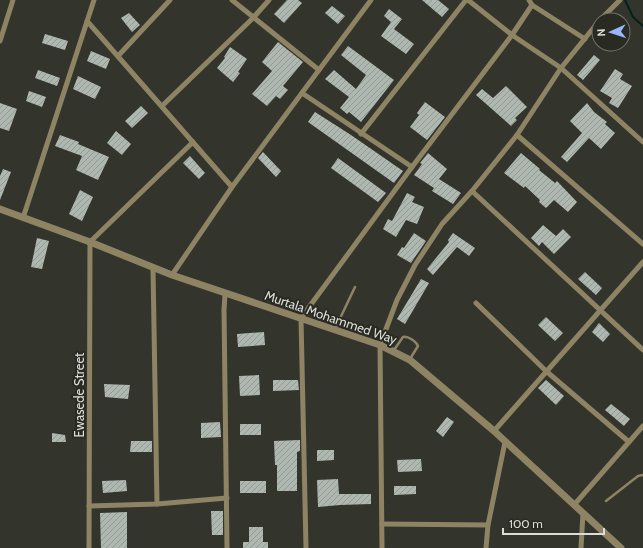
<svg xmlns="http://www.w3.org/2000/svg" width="643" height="548" font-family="Cabin,sans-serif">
<defs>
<pattern id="building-hatch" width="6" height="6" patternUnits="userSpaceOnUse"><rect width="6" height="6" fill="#aeb8b0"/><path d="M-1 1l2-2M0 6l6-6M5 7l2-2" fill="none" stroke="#939a94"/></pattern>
</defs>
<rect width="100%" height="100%" fill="#33352d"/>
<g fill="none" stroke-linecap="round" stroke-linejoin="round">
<!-- stream -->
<path stroke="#00221c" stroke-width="2" d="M625,0L633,17L643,26"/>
</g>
<!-- building -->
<g fill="url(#building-hatch)">
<path d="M287,0H298L302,3L284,23L274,14Z"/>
<path d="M422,0H438L449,9L442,17Z"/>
<path d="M332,6L345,16L338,24L325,13Z"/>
<path d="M389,9L402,19L394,29L414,44L406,54L381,36L391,22L384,16Z"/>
<path d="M129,13L140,25L132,32L121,18Z"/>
<path d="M45,34L68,41L65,50L42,43Z"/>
<path d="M278,42L303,62L283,86L288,90L280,99L276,96L267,106L252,94L272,71L262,62Z"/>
<path d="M348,46L394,80L361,122L349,112L347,114L340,108L349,97L325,79L334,70L356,89L366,75L341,55Z"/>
<path d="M230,47L247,59L238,72L240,73L233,82L217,68L225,58L224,57Z"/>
<path d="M91,51L110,59L106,69L87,61Z"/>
<path d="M594,55L600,60L583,80L577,75Z"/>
<path d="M615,69L623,74L620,79L632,86L618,108L609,103L612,98L600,91Z"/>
<path d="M38,70L60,78L57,86L35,78Z"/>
<path d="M78,76L101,87L95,99L73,89Z"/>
<path d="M506,86L527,107L515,118L517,120L511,126L476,95L482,89L493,98Z"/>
<path d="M29,91L46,97L42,107L26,101Z"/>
<path d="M425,102L445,117L427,140L410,127L419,115L417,113Z"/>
<path d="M0,103L17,109L9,131L0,128Z"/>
<path d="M587,103L594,112L607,122L605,124L615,133L601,149L589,138L567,162L561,157L582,133L570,121Z"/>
<path d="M141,106L148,113L132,128L125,121Z"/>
<path d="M315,112L351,135L403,171L394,183L308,122Z"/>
<path d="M116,131L131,144L122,155L107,143Z"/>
<path d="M60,135L79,142L78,144L109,157L98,180L76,170L82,156L55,146Z"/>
<path d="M263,152L281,171L276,177L258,158Z"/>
<path d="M428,153L447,169L439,179L461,193L453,204L432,191L434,188L414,175L422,164L420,163Z"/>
<path d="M521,153L540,169L539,170L555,183L557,181L577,202L568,212L554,200L546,208L539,202L540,200L525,186L524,188L504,173Z"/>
<path d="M190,156L205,173L199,179L183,163Z"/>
<path d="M338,158L386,193L378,202L331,168Z"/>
<path d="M3,169L11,172L0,200V176Z"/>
<path d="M80,190L93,197L82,221L69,214Z"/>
<path d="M407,193L415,197L412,202L424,207L417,224L406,220L396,237L383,229L388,219L392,221Z"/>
<path d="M543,225L556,236L563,229L571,237L554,254L542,242L539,246L531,238Z"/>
<path d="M414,233L426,241L411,263L397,255L402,247L404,248Z"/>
<path d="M453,233L475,248L469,256L457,247L433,275L427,269L449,242L448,240Z"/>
<path d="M37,238L49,241L42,269L31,267Z"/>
<path d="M585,272L602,288L596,295L578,279Z"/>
<path d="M421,279L429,283L405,324L397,319Z"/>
<path d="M546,317L563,333L555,341L538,325Z"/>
<path d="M599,323L610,334L603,342L592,332Z"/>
<path d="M264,332L265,345L238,347L237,334Z"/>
<path d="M259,375L260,395L240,396L239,376Z"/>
<path d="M273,380H298L299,390L273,391Z"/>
<path d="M546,380L564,396L556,405L538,388Z"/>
<path d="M104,384L130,385L128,399L105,397Z"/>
<path d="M611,404L630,419L624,426L605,410Z"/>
<path d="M447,417L454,422L443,437L436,431Z"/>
<path d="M220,422L221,437L201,438V423Z"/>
<rect x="240" y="424" width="21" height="11"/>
<path d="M52,433L65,435L66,442H52Z"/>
<path d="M300,440V451L297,452V491H277V465H275L274,441Z"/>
<path d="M131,441H152V452H130Z"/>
<path d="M317,450H334V460L317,461Z"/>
<path d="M421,459L422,471L398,472L397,460Z"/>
<path d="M338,479L339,494H371V504L340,505L318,507L317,480Z"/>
<path d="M126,480L127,491L103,493L102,481Z"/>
<rect x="240" y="481" width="26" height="12"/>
<path d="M394,486H416V494L394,495Z"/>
<path d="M211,511H223V535H212Z"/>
<path d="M127,512V548H101L100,513Z"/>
<path d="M249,527H263V542H268V548H243V542H249Z"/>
</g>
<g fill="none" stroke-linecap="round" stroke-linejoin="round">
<!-- service -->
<g stroke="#8e8464" stroke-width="2.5">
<path d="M335,329L355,287"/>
<path d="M394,350L403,337C408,336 416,341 418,346L410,359"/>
<path d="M606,501L638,476L643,475"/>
</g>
<!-- minor -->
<g stroke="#8e8464" stroke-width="5">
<path d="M232,0L319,70"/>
<path d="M468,0L512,35L561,68L643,142"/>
<path d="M529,0L532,5L585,39"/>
<path d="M600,20L620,0"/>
<path d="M87,21L232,187"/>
<path d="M0,41L13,0"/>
<path d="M118,56L170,0"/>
<path d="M302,93L412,167"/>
<path d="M162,106L253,18L269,0"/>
<path d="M361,134L466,0"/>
<path d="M517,135L643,244"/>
<path d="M472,191L643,350"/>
<path d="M23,218L94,0"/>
<path d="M153,268L157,504"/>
<path d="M172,275L232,187L371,0"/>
<path d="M225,294L224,310L227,548"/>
<path d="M476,303L546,371L629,442"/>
<path d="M494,431L643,262"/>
<path d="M574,505L643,426"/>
<path d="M89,506L157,504L227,498"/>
<path d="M382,524L488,525"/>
<path d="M89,548L90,242L193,142"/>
<path d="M306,548L301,318L412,167L512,35L532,5"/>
<path d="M382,548L380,345L397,300L415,265L442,224L472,191L517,135L561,68L599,21"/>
<path d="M486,548L488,525L505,442"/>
<path d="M581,548L583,513"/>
</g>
<!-- tertiary -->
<path stroke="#8e8464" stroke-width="7" d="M0,209L90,242L172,275L380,345L410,360L494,431L621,548"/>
</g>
<g text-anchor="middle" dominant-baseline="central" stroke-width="4" stroke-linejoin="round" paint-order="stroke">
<!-- street labels -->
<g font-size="13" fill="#dbddd8" stroke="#292b23">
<text transform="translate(331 317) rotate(19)">Murtala Mohammed Way</text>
<text transform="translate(79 395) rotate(-90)">Ewasede Street</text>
</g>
</g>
<!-- north arrow -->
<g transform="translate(611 32) rotate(267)"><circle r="19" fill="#292b23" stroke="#70726b"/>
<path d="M0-3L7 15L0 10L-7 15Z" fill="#98b5fd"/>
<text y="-6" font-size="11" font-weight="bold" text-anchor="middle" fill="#dbddd8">N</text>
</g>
<!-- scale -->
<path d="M503 528v6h101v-6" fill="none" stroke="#dbddd8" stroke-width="2"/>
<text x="509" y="528" font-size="12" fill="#dbddd8" stroke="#292b23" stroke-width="3" paint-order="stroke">100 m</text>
</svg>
